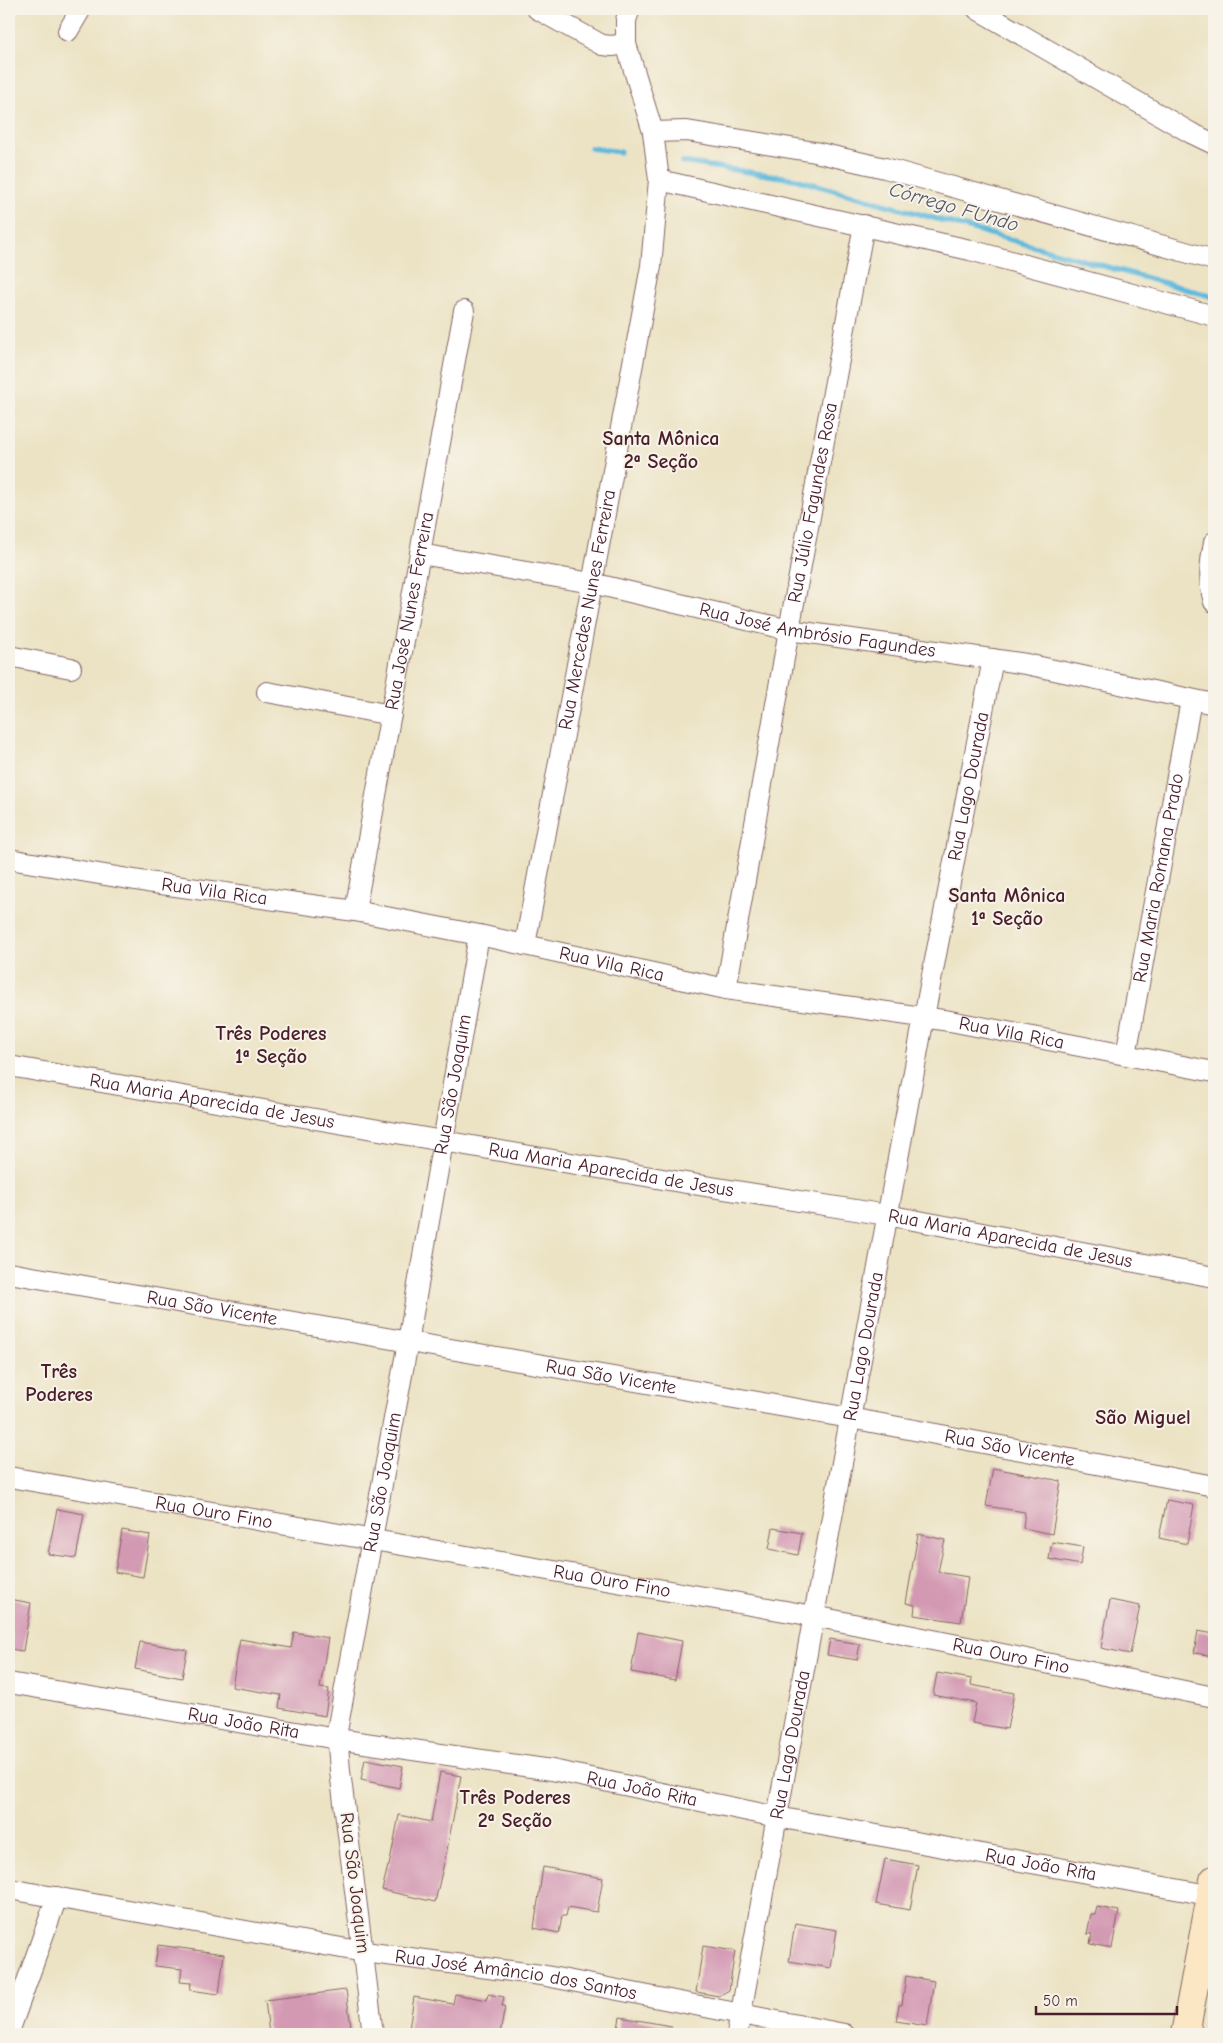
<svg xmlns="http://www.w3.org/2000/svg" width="1223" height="2043" font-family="'Comic Neue',sans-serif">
<rect width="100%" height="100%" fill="#f7f3e8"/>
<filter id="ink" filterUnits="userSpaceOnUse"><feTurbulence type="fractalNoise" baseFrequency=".02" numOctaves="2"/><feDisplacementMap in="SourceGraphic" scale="10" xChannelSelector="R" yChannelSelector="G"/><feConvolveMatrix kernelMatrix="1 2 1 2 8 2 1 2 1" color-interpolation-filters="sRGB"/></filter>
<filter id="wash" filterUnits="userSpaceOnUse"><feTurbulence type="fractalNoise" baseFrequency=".0096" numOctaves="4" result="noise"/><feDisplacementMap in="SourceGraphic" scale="20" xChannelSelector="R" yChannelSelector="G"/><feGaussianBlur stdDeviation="1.12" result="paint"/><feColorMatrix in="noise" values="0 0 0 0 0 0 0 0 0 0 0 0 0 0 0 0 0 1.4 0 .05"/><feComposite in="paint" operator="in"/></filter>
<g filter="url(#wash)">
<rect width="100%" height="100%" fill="#ece3c4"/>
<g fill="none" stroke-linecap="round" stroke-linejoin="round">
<!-- stream -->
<g stroke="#5fb9dd" stroke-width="5.5">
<path d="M591,148L620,152"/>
<path d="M682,162L795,179L1214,297"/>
</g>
</g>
<g id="blocks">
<!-- building -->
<g fill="#d399b3">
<path d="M993,1468L1061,1481L1052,1534L1023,1528L1025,1512L986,1506Z"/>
<path d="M1167,1500L1194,1505L1187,1544L1159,1538Z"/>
<path d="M57,1509L84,1514L76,1558L48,1554Z"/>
<path d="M773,1528L802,1533L798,1555L769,1549Z"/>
<path d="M122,1530L150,1535L143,1577L115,1572Z"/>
<path d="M918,1534L945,1540L938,1572L968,1577L961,1622L914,1615L915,1605L906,1603Z"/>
<path d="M1052,1542L1083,1547L1080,1565L1049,1559Z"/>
<path d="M9,1599L31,1603L23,1651L9,1649Z"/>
<path d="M1110,1600L1140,1606L1130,1654L1101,1648Z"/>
<path d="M1198,1631L1214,1634V1656L1194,1653Z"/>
<path d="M294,1632L328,1638L320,1688L329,1689L325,1716L279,1708L281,1695L232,1687L240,1639L291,1648Z"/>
<path d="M638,1632L682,1641L675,1680L631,1672Z"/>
<path d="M830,1639L860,1644L857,1660L827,1655Z"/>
<path d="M140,1642L187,1650L182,1678L135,1669Z"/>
<path d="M937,1673L972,1679L971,1685L1014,1693L1007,1729L972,1723L976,1703L933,1695Z"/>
<path d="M365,1759L403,1766L399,1788L361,1780Z"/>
<path d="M440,1772L461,1776L447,1850L435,1902L382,1890L388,1866H389L399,1815L431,1822Z"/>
<path d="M885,1859L918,1865L910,1910L876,1904Z"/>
<path d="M543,1867L603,1878L597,1912L568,1907L566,1916H562L559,1933L534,1928Z"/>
<path d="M1097,1907L1119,1911L1112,1948L1090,1944L1092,1934H1087L1091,1914L1095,1915Z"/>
<path d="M795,1923L837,1930L831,1968L789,1961Z"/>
<path d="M158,1945L224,1954L219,1994L190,1990L191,1983L180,1982L182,1969L155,1966Z"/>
<path d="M703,1946L735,1951L729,1990L719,1996L696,1992Z"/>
<path d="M906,1976L934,1981L927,2026L896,2021L899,2005H902Z"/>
<path d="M346,1990L352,2034H269L265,2000Z"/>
<path d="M455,1994L487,2000L488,1994L504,1997L502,2006H505L500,2034H438L409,2029L414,1997L453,2004Z"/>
<path d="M620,2017L671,2026V2034H617Z"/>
</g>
</g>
</g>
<g filter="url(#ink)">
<use href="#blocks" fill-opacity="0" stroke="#836461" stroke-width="1"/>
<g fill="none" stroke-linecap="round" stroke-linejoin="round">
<!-- minor casing -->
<g stroke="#836461" stroke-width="22">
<g id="minor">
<path d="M537,9L602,45L612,46L626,44"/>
<path d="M977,9L1191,133L1214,144"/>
<path d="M68,31L81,9"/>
<path d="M653,132L687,131L815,152L885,168L1214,260"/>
<path d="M659,180L970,250L1214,316"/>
<path d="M1214,542C1210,563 1208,582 1214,602"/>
<path id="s1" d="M420,554L592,583L789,630L1026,664L1214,704"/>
<path d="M9,656L71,668"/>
<path d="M267,692L391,715"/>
<path id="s2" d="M9,859L147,882L355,911L479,935L726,989L950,1021L1214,1072"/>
<path id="s3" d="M355,911L464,311"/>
<path id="s4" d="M525,945L651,266L659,180L653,132L626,44V20L630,9"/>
<path id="s5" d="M726,989L789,630L864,225"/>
<path id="s6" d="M1126,1055L1191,700"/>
<path id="s7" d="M9,1066L680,1182L887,1215L1214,1277"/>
<path id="s8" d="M9,1273L850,1418L1214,1486"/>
<path id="s9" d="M9,1477L814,1616L1214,1697"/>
<path id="s10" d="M9,1683L337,1739L552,1770L777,1817L1214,1896"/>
<path id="s11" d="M9,1889L364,1952L541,1975L844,2034"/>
<path d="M9,2032L57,1897"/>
<path id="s12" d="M373,2034L340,1771L337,1731L408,1342L479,935"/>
<path id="s13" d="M737,2034L924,1017L993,659"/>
</g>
</g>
<!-- secondary casing -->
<g stroke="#836461" stroke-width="30">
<path id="secondary" d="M1185,2034L1214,1880"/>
</g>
<!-- minor -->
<use href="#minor" stroke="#fff" stroke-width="20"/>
<!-- secondary -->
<use href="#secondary" stroke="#fbe7c3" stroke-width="28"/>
</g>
</g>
<g text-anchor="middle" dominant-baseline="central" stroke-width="4" stroke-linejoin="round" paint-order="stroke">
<!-- street labels -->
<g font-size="19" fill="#4a1f2b" stroke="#f7f3e8">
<text stroke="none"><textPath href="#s5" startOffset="494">Rua Júlio Fagundes Rosa</textPath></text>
<text stroke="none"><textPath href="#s4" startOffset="341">Rua Mercedes Nunes Ferreira</textPath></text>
<text stroke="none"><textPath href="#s3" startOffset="305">Rua José Nunes Ferreira</textPath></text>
<text stroke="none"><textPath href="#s1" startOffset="405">Rua José Ambrósio Fagundes</textPath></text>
<text stroke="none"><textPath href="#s13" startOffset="1269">Rua Lago Dourada</textPath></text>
<text stroke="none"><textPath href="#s6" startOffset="180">Rua Maria Romana Prado</textPath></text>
<text stroke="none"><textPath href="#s2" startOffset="208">Rua Vila Rica</textPath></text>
<text stroke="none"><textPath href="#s2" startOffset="612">Rua Vila Rica</textPath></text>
<text stroke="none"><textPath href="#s2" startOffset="1018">Rua Vila Rica</textPath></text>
<text stroke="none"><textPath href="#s12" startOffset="962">Rua São Joaquim</textPath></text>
<text stroke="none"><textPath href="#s7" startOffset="206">Rua Maria Aparecida de Jesus</textPath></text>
<text stroke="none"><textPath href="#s7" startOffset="611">Rua Maria Aparecida de Jesus</textPath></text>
<text stroke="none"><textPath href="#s7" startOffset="1016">Rua Maria Aparecida de Jesus</textPath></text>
<text stroke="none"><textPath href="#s8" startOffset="206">Rua São Vicente</textPath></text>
<text stroke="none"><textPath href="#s13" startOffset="699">Rua Lago Dourada</textPath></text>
<text stroke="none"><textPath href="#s8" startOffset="611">Rua São Vicente</textPath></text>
<text stroke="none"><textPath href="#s8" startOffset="1016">Rua São Vicente</textPath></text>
<text stroke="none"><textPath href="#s12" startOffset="558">Rua São Joaquim</textPath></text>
<text stroke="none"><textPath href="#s9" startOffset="208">Rua Ouro Fino</textPath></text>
<text stroke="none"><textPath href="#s9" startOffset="612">Rua Ouro Fino</textPath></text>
<text stroke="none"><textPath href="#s9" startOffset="1018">Rua Ouro Fino</textPath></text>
<text stroke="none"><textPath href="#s10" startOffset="238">Rua João Rita</textPath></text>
<text stroke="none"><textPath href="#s13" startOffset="294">Rua Lago Dourada</textPath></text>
<text stroke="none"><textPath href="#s10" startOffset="642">Rua João Rita</textPath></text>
<text stroke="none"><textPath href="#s10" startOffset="1048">Rua João Rita</textPath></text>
<text transform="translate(355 1883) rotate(83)">Rua São Joaquim</text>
<text stroke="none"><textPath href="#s11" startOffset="514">Rua José Amâncio dos Santos</textPath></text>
</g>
<!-- water labels -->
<g font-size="20" font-style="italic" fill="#515569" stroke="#f7f3e8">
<text transform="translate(954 207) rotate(16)">Córrego FUndo</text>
</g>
<!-- neighbourhood labels -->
<g font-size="20" font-weight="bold" fill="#4a1f2b" stroke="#f7f3e8">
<text x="661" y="438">Santa Mônica<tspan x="661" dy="23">2ª Seção</tspan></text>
<text x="1007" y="895">Santa Mônica<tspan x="1007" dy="23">1ª Seção</tspan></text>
<text x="271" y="1033">Três Poderes<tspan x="271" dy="23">1ª Seção</tspan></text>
<text x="59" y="1371">Três<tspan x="59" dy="23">Poderes</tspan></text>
<text x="1143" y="1417">São Miguel</text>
<text x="515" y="1797">Três Poderes<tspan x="515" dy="23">2ª Seção</tspan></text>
</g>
</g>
<!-- margin -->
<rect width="1223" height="2043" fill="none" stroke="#f7f3e8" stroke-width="30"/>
<!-- scale -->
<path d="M1036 2006v8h141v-8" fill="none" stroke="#4a1f2b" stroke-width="2.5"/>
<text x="1043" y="2006" font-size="15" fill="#4a1f2b" stroke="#f7f3e8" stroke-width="4" paint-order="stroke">50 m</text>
</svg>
